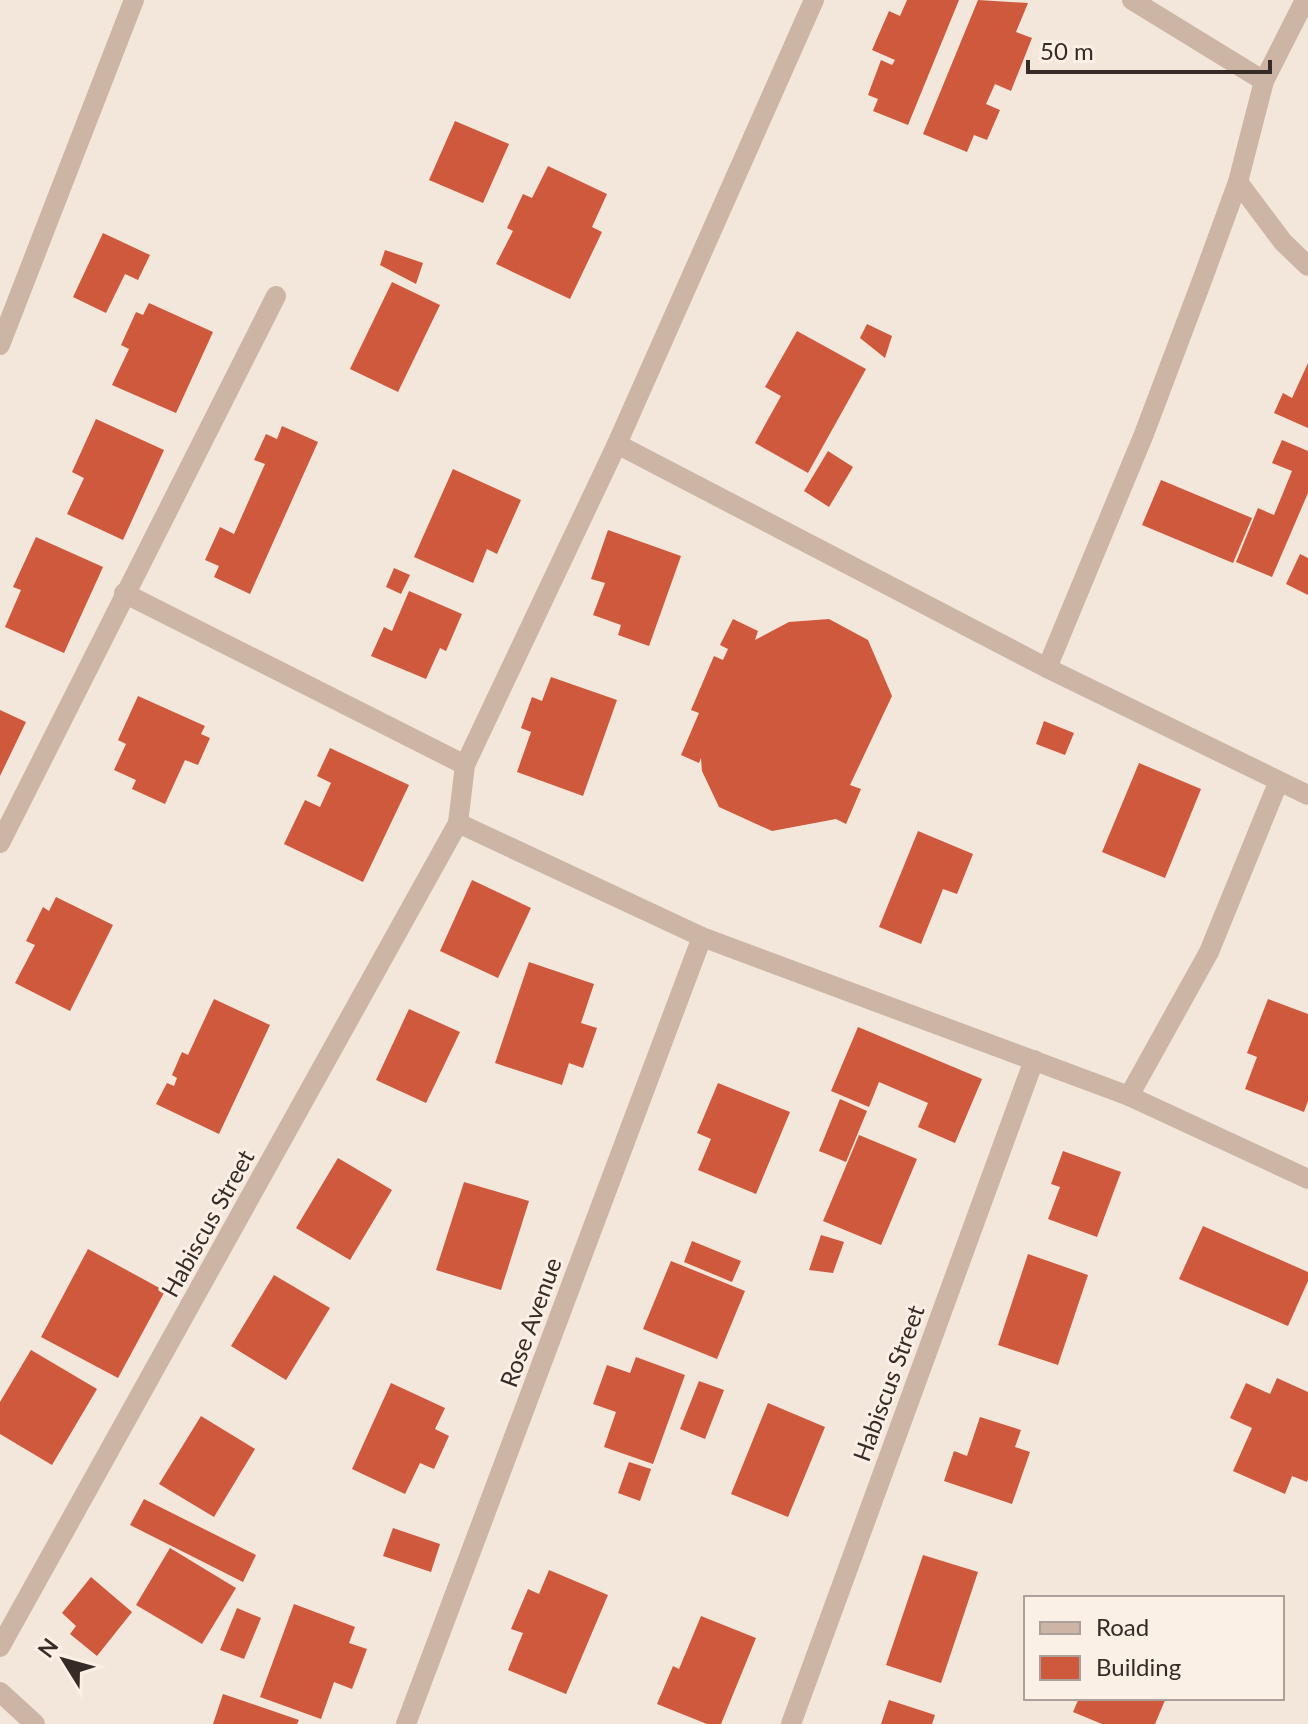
<svg xmlns="http://www.w3.org/2000/svg" width="1308" height="1724" font-family="Lato,sans-serif">
<rect width="100%" height="100%" fill="#f3e6da"/>
<!-- building -->
<g fill="#ce593d">
<path d="M907,0H959L908,125L873,111L878,99L868,95L881,60L892,65L895,60L872,50L889,11L900,16Z"/>
<path d="M978,0L1028,3L1016,32L1032,38L1011,91L995,84L986,104L1000,110L987,140L974,135L967,152L923,134Z"/>
<path d="M455,121L509,144L483,203L429,180Z"/>
<path d="M548,166L607,194L592,227L602,232L570,299L496,264L513,231L507,228L523,194L532,198Z"/>
<path d="M103,233L150,255L138,280L125,274L106,313L73,297Z"/>
<path d="M385,250L423,263L416,284L380,265Z"/>
<path d="M392,282L440,305L398,392L350,369Z"/>
<path d="M149,303L213,332L176,413L112,385L129,349L121,345L136,312L143,315Z"/>
<path d="M867,324L892,336L885,358L860,338Z"/>
<path d="M797,331L866,369L808,473L755,443L781,396L765,387Z"/>
<path d="M1308,363V428L1274,413L1283,393L1292,398Z"/>
<path d="M96,419L164,450L123,540L67,514L84,478L72,472Z"/>
<path d="M282,426L318,442L250,594L214,577L219,566L205,560L220,527L234,534L265,464L254,460L266,434L277,439Z"/>
<path d="M1282,440L1308,451V493L1272,577L1236,562L1258,508L1274,515L1292,471L1272,463Z"/>
<path d="M828,451L853,467L829,507L804,491Z"/>
<path d="M453,469L521,500L497,554L487,549L473,583L414,557Z"/>
<path d="M1161,480L1252,518L1233,563L1142,525Z"/>
<path d="M608,530L681,556L649,646L618,635L621,625L593,615L605,583L591,579Z"/>
<path d="M36,537L103,567L64,653L5,627L21,590L13,587Z"/>
<path d="M1300,554L1308,558V595L1286,584Z"/>
<path d="M394,568L410,575L401,594L386,587Z"/>
<path d="M409,591L462,614L446,651L440,648L426,679L371,656L384,627L392,631Z"/>
<path d="M733,619L758,631L755,640L789,622L829,619L868,640L892,696L850,785L861,789L846,824L836,819L772,831L719,807L702,771L701,758L699,763L681,755L699,713L691,710L714,656L723,660L728,649L720,645Z"/>
<path d="M551,677L617,700L583,796L517,772L531,732L521,728L532,697L542,701Z"/>
<path d="M138,696L205,726L201,734L210,738L198,765L185,760L165,804L132,789L136,780L114,770L126,744L118,740Z"/>
<path d="M0,710L26,722L0,776Z"/>
<path d="M1044,721L1074,733L1065,755L1036,744Z"/>
<path d="M330,748L409,785L363,882L284,844L305,800L320,807L331,783L317,776Z"/>
<path d="M1139,763L1201,789L1165,878L1102,852Z"/>
<path d="M918,831L973,854L957,894L943,889L921,944L879,927Z"/>
<path d="M472,880L531,908L498,978L440,951Z"/>
<path d="M56,897L113,925L70,1011L15,983L35,945L26,941L43,907L49,911Z"/>
<path d="M529,962L594,984L581,1023L597,1028L583,1068L569,1063L562,1085L495,1063Z"/>
<path d="M214,999L270,1025L219,1134L156,1104L167,1083L174,1086L177,1078L172,1075L182,1052L188,1055Z"/>
<path d="M1268,999L1308,1014V1101L1304,1112L1245,1089L1257,1057L1247,1053Z"/>
<path d="M409,1009L460,1032L426,1103L376,1080Z"/>
<path d="M858,1027L982,1079L955,1143L918,1127L928,1103L879,1082L869,1107L831,1091Z"/>
<path d="M718,1083L790,1112L756,1194L698,1170L711,1139L697,1133Z"/>
<path d="M840,1099L867,1111L846,1162L819,1151Z"/>
<path d="M859,1135L917,1159L881,1245L823,1221Z"/>
<path d="M1063,1151L1121,1172L1097,1237L1048,1219L1060,1187L1051,1184Z"/>
<path d="M338,1158L392,1190L350,1260L296,1228Z"/>
<path d="M464,1182L529,1201L501,1290L436,1270Z"/>
<path d="M1203,1226L1308,1272V1281L1288,1326L1179,1279Z"/>
<path d="M821,1235L844,1242L833,1273L809,1270Z"/>
<path d="M692,1241L741,1261L732,1282L684,1262Z"/>
<path d="M88,1249L165,1291L118,1378L41,1337Z"/>
<path d="M1028,1254L1088,1275L1058,1365L998,1345Z"/>
<path d="M671,1261L745,1291L717,1359L643,1329Z"/>
<path d="M274,1275L330,1308L286,1380L231,1346Z"/>
<path d="M31,1350L97,1389L52,1465L0,1434V1402Z"/>
<path d="M636,1357L685,1375L653,1464L604,1447L616,1412L593,1404L607,1365L630,1373Z"/>
<path d="M1277,1378L1308,1392V1479L1307,1482L1292,1476L1285,1494L1233,1471L1252,1428L1230,1418L1246,1383L1270,1394Z"/>
<path d="M699,1381L724,1390L705,1439L680,1429Z"/>
<path d="M391,1383L445,1408L435,1429L449,1436L434,1469L420,1463L405,1494L352,1469Z"/>
<path d="M768,1403L825,1427L788,1517L731,1494Z"/>
<path d="M201,1416L255,1449L214,1517L159,1484Z"/>
<path d="M980,1417L1021,1430L1015,1447L1030,1452L1012,1504L944,1481L954,1451L967,1456Z"/>
<path d="M629,1462L651,1469L640,1501L618,1493Z"/>
<path d="M144,1499L256,1555L243,1582L130,1525Z"/>
<path d="M393,1528L440,1544L431,1572L383,1556Z"/>
<path d="M170,1548L236,1588L202,1644L136,1605Z"/>
<path d="M923,1555L978,1572L941,1683L886,1665Z"/>
<path d="M549,1570L608,1595L566,1694L508,1670L523,1633L511,1629L528,1589L539,1594Z"/>
<path d="M91,1577L132,1612L97,1656L70,1634L76,1626L62,1613Z"/>
<path d="M294,1604L355,1627L349,1643L367,1649L352,1689L334,1682L321,1719L260,1697Z"/>
<path d="M237,1608L261,1618L244,1659L220,1650Z"/>
<path d="M701,1616L756,1638L721,1724H707L657,1704L673,1666L679,1669Z"/>
<path d="M223,1694L299,1720L297,1724H213Z"/>
<path d="M1079,1698H1166L1155,1724H1102L1073,1712Z"/>
<path d="M889,1700L935,1715L932,1724H881Z"/>
</g>
<g fill="none" stroke-linecap="round" stroke-linejoin="round">
<!-- minor -->
<g stroke="#ccb5a5" stroke-width="20">
<path d="M1132,0L1264,81"/>
<path d="M1238,182L1283,242L1308,266"/>
<path d="M0,345L134,0"/>
<path d="M617,444L1047,668L1308,795"/>
<path d="M124,593L465,765"/>
<path d="M1047,668L1144,434L1204,275L1238,182L1264,81L1305,0"/>
<path d="M458,823L702,937L1129,1096L1308,1179"/>
<path d="M0,843L276,296"/>
<path d="M1129,1096L1209,952L1278,783"/>
<path d="M0,1647L458,823L465,765L617,444L814,0"/>
<path d="M0,1692L35,1724"/>
<path d="M406,1724L702,937"/>
<path d="M791,1724L1034,1060"/>
</g>
</g>
<g text-anchor="middle" dominant-baseline="central" stroke-width="6" stroke-linejoin="round" paint-order="stroke">
<!-- street labels -->
<g font-size="24" fill="#372b27" stroke="#faf0e6">
<text transform="translate(207 1223) rotate(-61)">Habiscus Street</text>
<text transform="translate(530 1322) rotate(-70)">Rose Avenue</text>
<text transform="translate(888 1383) rotate(-70)">Habiscus Street</text>
</g>
</g>
<!-- legend -->
<rect x="1024" y="1596" width="260" height="104" fill="#faf0e6" stroke="#aca19a" stroke-width="2"/>
<rect x="1040" y="1622" width="40" height="12" fill="#ccb5a5" stroke="#aca19a" stroke-width="2"/>
<text x="1096" y="1636" font-size="24" fill="#372b27">Road</text>
<rect x="1040" y="1656" width="40" height="24" fill="#ce593d" stroke="#aca19a" stroke-width="2"/>
<text x="1096" y="1676" font-size="24" fill="#372b27">Building</text>
<!-- north arrow -->
<g transform="translate(64 1660) rotate(307)" stroke="#faf0e6" stroke-width="6" paint-order="stroke">
<path d="M0-6L14 30L0 20L-14 30Z" fill="#372b27"/>
<text y="-12" font-size="22" font-weight="bold" text-anchor="middle" fill="#372b27">N</text>
</g>
<!-- scale -->
<path d="M1028 60v12h242v-12" fill="none" stroke="#372b27" stroke-width="4"/>
<text x="1040" y="60" font-size="24" fill="#372b27" stroke="#faf0e6" stroke-width="6" paint-order="stroke">50 m</text>
</svg>
